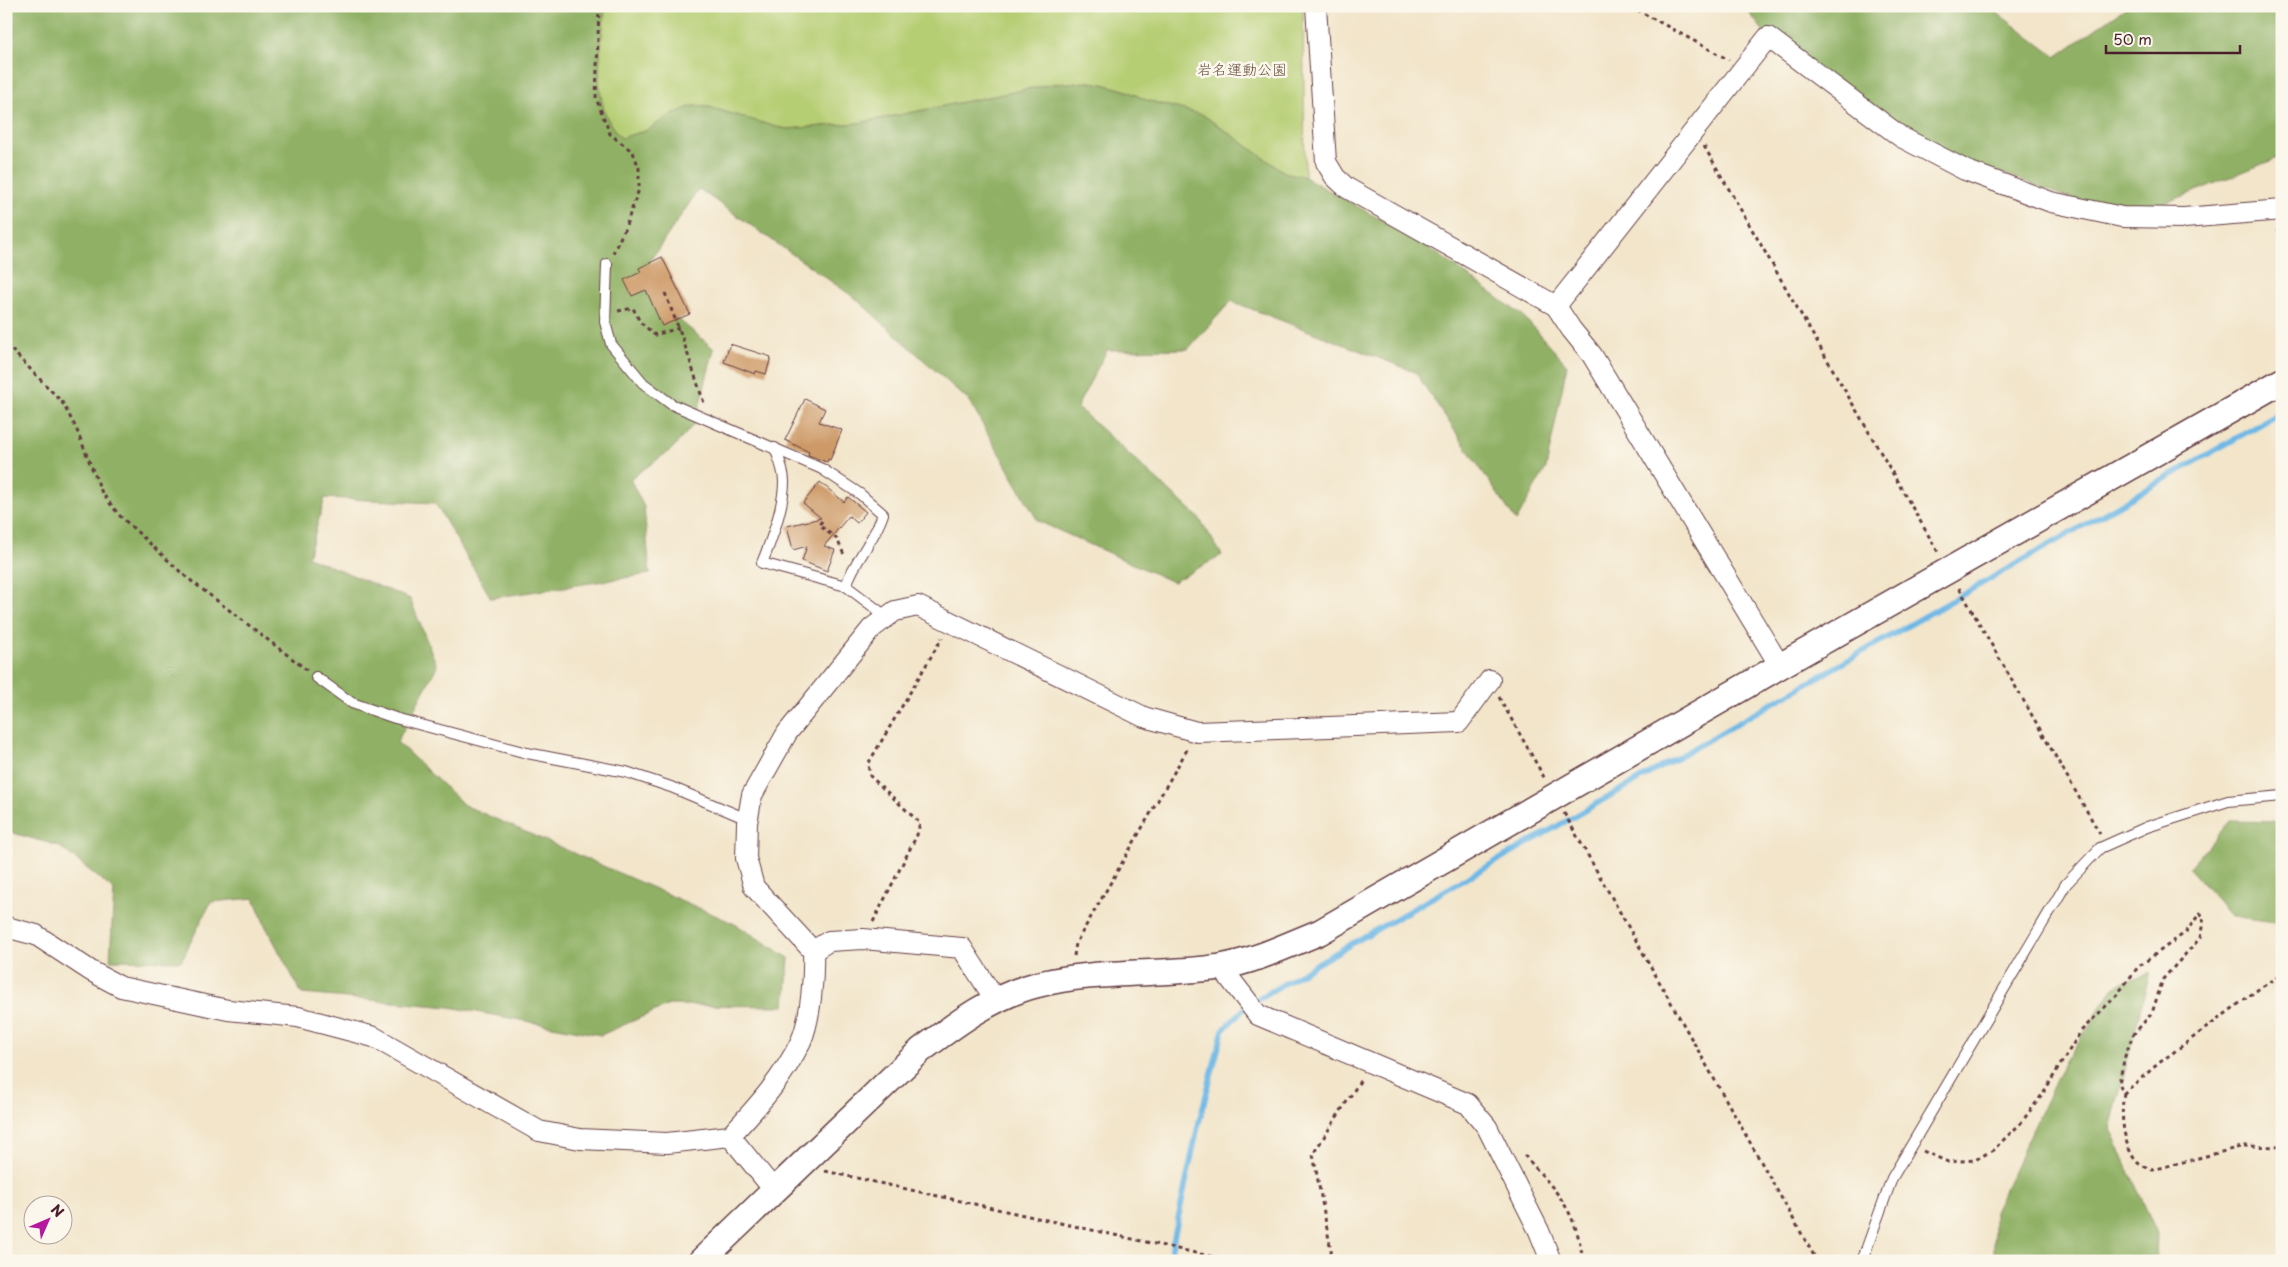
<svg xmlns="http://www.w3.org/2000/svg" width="2288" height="1267" font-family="'Playpen Sans','Klee One',sans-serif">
<rect width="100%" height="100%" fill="#fbf7ec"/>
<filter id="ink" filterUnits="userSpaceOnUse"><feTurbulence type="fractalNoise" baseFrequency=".02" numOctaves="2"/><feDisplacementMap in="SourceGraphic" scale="10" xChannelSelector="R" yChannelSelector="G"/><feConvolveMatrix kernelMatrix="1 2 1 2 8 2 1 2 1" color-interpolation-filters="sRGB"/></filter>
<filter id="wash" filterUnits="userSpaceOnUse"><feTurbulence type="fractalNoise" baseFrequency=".0096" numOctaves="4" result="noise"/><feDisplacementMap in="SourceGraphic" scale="20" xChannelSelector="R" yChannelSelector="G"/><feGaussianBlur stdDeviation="1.12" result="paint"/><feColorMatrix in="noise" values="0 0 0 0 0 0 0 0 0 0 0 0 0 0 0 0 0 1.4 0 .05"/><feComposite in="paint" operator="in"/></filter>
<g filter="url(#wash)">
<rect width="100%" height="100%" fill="#f2e5ca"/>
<!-- green -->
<path fill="#b6ce73" stroke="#80764f" d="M605,6H1303L1305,177L1284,172L1203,115L1146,100L1127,91L1103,84L1090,82L1053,84L859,123L788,129L776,127L709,107L693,106L672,114L648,130L621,138C587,104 602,49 605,6Z"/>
<!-- forest -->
<g fill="#90b165" stroke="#6d6848">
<path d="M6,6H605C602,49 587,104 621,138L648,130L672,114L693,106L709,107L776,127L788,129L859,123L1053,84L1090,82L1103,84L1127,91L1146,100L1203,115L1284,172L1305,177L1424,244L1523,316L1567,365L1546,468L1516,521L1415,372L1231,301L1188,349L1107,350L1077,407L1199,518L1222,555L1173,582L1038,521L969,401L855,298L699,189L635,283L714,349L695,423L672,449L630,479L644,507L650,574L491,598L435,503L325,498L308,557L410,599L437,666L397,742L464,805L735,924L789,958L785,1006L669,1005L601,1035L450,1007L302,994L265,925L254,898L211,902L181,961L110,960L114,890L59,846L6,831Z"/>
<path d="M1744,6H1988L2056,57L2128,6H2282V156L2181,197L2122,217L1901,137L1768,37Z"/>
<path d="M2230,821L2282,822V923L2231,916L2189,868Z"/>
<path d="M2150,972L2110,1129L2157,1233L2156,1261H1994V1212L2063,1065L2115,986Z"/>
</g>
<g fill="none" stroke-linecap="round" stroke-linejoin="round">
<!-- stream -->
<path stroke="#6db8e6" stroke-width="5.5" d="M1169,1261L1198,1126L1223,1030L1247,1006L1318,963L2282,412"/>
</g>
<g id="blocks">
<!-- building -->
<g fill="#cd9966">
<path d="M662,257L690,314L662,326L646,290L632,296L624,280L641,272L639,268Z"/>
<path d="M730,344L771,357L766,374L756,371L755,374L724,362Z"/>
<path d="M805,399L825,409L819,422L842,430L830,460L828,459L827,462L808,455L809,452L785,440Z"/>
<path d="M820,482L844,502L848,497L866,512L857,523L849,516L824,546L835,550L827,571L802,561L807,546L793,550L787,526L821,518L803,503Z"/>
</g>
</g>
</g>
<g filter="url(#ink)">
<use href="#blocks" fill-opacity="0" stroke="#633d43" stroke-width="1"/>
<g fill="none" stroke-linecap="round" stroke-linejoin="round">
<!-- service casing -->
<g stroke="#633d43" stroke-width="12">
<g id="service">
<path d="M607,264L605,322L611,344L643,383L671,404L822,469L860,494L883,514C875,540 854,560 846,586L887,617"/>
<path d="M775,448C779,459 784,470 784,482C784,506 771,541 762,563L846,586"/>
<path d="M316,677L352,703L395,718L527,753L626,772L671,787L747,819"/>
<path d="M1862,1261L1892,1178L2066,884L2100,848L2147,827L2228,801L2282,796"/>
</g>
</g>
<!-- minor casing -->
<g stroke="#633d43" stroke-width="22">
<g id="minor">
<path d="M1316,6L1326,162L1335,177L1347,188L1556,306L1571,329L1592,355L1780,666"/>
<path d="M1556,306L1768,37L1901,137L1965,170L2051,202L2122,217L2184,218L2282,210"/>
<path d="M6,927L36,935L91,971L121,987L228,1010L298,1017L374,1037L539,1131L580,1139L667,1143L730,1136"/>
<path d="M813,951L829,941L863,939L962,948L996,1001"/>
<path d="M1221,967L1258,1015L1468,1104L1487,1127L1539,1231L1551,1261"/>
<path d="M774,1190L730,1136C757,1107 784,1077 801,1041C811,1018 814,976 813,951L754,887L746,858L747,823L752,795L787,733L872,628L895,611L918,606L1144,717L1197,732L1459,722L1490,680"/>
</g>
</g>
<!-- tertiary casing -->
<g stroke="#633d43" stroke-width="28">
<path id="tertiary" d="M701,1261L921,1050C956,1024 993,996 1036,985C1096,969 1159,976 1220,967C1255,961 1288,945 1320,932L1780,666L2282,381"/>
</g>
<!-- path -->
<g stroke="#633d43" stroke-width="3" stroke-dasharray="4 4" stroke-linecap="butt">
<path d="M599,6L596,98L610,134L633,152L639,168V189L625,228L613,253"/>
<path d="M1630,6L1729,60"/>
<path d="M1704,146L1938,552"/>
<path d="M2277,229L2282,238"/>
<path d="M665,293L682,337L704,403"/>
<path d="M618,311L633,308L640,322L655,335L679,328"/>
<path d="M6,344L62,402L76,428L102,493L119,515L185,576L307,670"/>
<path d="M822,521L819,525L837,539L845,557"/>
<path d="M1959,588L2100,834"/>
<path d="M1499,697L1545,779"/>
<path d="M1564,813L1817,1261"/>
<path d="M873,922L917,835L920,823L870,776L868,764L942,638"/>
<path d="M1074,956L1076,943L1188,748"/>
<path d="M2124,1093C2120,1113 2123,1148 2138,1163C2142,1166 2148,1168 2153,1170L2244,1146L2282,1147"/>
<path d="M1923,1151L1948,1162L1975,1160L1993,1150L2020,1124L2042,1095L2081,1031L2116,996L2138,967L2186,932L2200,913L2204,917L2200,938L2163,979L2152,1013L2133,1035L2125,1056L2119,1083L2124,1093L2159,1063L2260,988L2282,975"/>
<path d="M1524,1155C1557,1192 1576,1209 1583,1261"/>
<path d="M825,1171L1232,1261"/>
<path d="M1333,1261L1313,1154L1362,1078"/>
</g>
<!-- service -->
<use href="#service" stroke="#fff" stroke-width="10"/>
<!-- minor -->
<use href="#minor" stroke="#fff" stroke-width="20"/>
<!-- tertiary -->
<use href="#tertiary" stroke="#fff" stroke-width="25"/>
</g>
</g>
<g text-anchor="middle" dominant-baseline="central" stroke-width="5" stroke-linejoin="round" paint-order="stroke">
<!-- park labels -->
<g font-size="15" fill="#6a5441" stroke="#fbf7ec">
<text x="1242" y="68">岩名運動公園</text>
</g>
</g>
<!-- margin -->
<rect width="2288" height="1267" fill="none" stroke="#fbf7ec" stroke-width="25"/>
<!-- north arrow -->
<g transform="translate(48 1220) rotate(45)"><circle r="24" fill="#fbf7ec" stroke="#b4a19f"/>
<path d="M0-4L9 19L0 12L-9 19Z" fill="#b5179e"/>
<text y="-8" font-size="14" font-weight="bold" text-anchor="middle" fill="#4a1f2b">N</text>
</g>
<!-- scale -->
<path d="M2106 45v8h134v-8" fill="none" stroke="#4a1f2b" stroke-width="2.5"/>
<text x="2113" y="45" font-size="15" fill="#4a1f2b" stroke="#fbf7ec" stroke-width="4" paint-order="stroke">50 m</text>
</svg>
